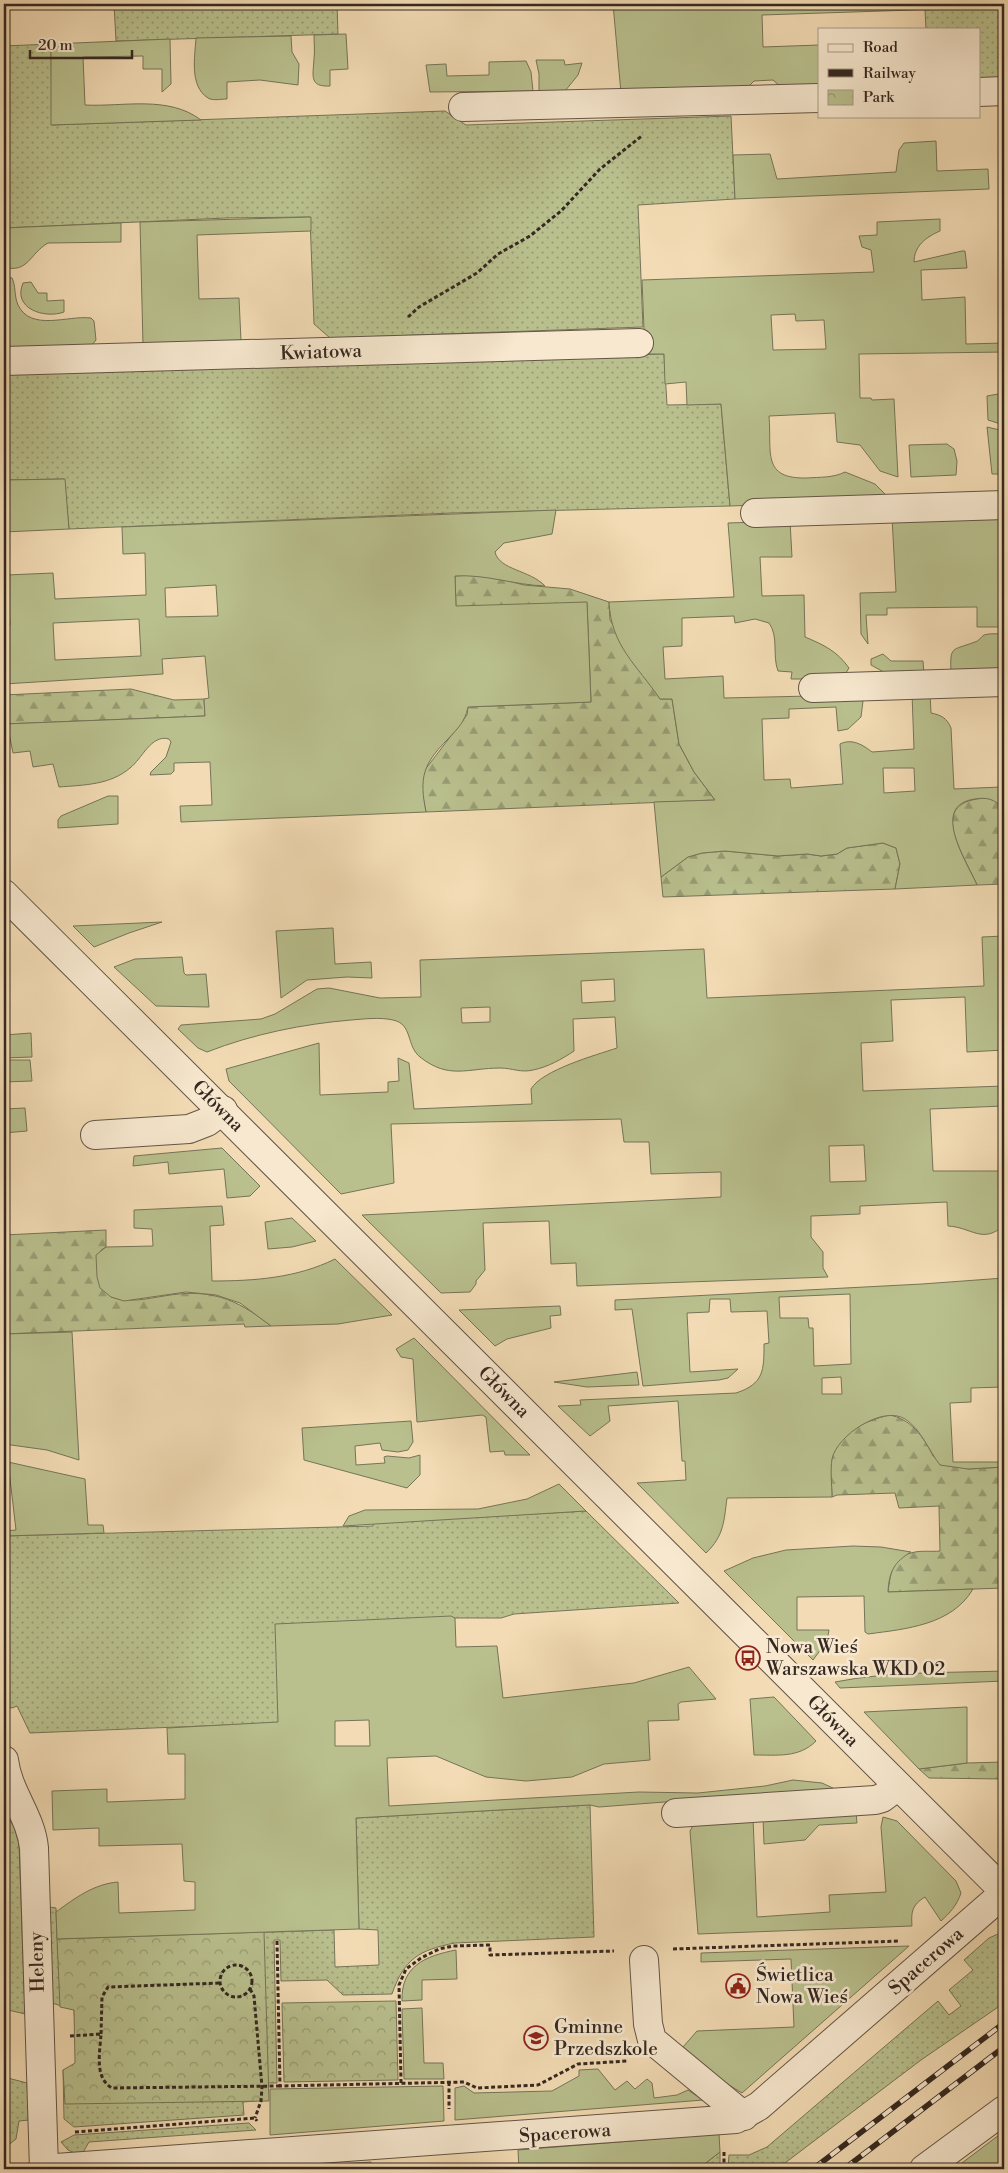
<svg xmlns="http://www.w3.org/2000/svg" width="1008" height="2173" font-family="'Libre Bodoni',serif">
<defs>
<pattern id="grass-dots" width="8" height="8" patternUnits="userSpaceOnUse" patternTransform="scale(1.25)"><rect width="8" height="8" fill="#b9c08e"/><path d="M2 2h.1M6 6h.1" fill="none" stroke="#979c74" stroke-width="1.8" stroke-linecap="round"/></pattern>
<pattern id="forest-firs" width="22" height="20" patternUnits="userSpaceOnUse" patternTransform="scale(1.25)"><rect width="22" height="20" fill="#b9c08e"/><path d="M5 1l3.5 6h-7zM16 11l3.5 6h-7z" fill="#979c74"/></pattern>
<pattern id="park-crowns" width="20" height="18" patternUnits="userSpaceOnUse" patternTransform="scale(1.25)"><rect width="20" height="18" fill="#b9c08e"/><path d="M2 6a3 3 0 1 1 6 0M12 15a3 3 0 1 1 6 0" fill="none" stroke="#979c74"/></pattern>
</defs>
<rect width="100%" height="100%" fill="#f3dcb5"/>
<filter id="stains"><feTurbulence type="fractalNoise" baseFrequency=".004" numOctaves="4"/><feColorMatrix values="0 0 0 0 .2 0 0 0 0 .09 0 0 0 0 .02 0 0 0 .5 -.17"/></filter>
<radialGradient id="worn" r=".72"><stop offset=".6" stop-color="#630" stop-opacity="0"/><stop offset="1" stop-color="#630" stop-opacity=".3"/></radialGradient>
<!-- grass -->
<g fill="url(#grass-dots)" stroke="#767458">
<path d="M114,4H337L338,34L116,41Z"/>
<path d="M1004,7V79L979,81V29H926L925,10Z"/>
<path d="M51,44L52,125L445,111L466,125L731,116L735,199L638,205L643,327L330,338L314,324L310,217L226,218L4,228V46Z"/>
<path d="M664,354L667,405L721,404L730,506L452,513L69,529L64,479L4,480V374Z"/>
<path d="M586,1511L679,1603L514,1614L501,1618H455L276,1723L30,1733L17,1706L12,1708L6,1706L4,1701V1536L373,1526V1523Z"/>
<path d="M590,1805L594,1937L455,1943C419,1950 404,1959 392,1994L343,1995L327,1980L281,1981L280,1940H274L277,2083H265L75,2027L74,2010L52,2003L49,1907L56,1908L57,1939L334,1930L335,1967L379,1965L378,1930L359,1929L356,1818Z"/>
<path d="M4,1813L14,1826L19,1844L25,2014L4,2009V1942H6Z"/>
<path d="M998,1934H1004V2003L921,2060L777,2169H728L729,2155H749L767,2147L938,2001L949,2015L961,2006L949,1990L973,1970L964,1960L989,1938Z"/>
<path d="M63,2070L255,2101L243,2102L244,2115L74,2127L64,2119Z"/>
<path d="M4,2077L27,2083L29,2120L19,2121L16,2139L6,2147L7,2141L4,2137Z"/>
<path d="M249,2123L256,2130L89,2142L81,2156L68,2150L61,2142L74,2135Z"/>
<path d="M720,2152V2169H698Z"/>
</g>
<!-- forest -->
<g fill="url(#forest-firs)" stroke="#767458">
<path d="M468,575L489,576L524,585L570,589L609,602L610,620L660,699H672L679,744L694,772L715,800L426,812L421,787L424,771L467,715L468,707L591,702L587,603L456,607L455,576Z"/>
<path d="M131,689L174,700L204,699L205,716L4,724V695Z"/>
<path d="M988,798L994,800L1003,808L1004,884L977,885C962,851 925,800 988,798Z"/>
<path d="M883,843L896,848L900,864L895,889L663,897L661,877L688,857L702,853L725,851L778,856L807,854L821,856L837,854L847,848Z"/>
<path d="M106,1230V1247L101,1250L111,1297C130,1303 145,1299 164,1296C209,1288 236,1298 271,1326L245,1327L244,1324L4,1334V1235Z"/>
<path d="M889,1415C910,1418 924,1437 933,1456L968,1469L1004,1467V1588L888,1592C890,1576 892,1557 911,1553C920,1550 931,1552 940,1551L939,1506L899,1508L895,1493L837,1495L832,1497C832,1485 829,1470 832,1458C838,1432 866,1421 889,1415Z"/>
<path d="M1004,1762V1779L929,1778L919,1769L967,1763Z"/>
</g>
<!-- park -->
<g fill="url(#park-crowns)" stroke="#767458">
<path d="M264,1932L269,2101L65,2104L63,2070L75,2063L74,2010L60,2007L57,1939Z"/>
<path d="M396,2001L398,2080L284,2082L282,2003Z"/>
</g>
<!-- garden -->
<g fill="#b9c08e" stroke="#767458" fill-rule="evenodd">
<path d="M613,4H1004V7L762,15L763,47L819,45V86L781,87L773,80L754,81L746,89L621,93Z"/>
<path d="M346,34L348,69L330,70V86C309,87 313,76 314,59C315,51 314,43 314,35Z"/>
<path d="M291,36L292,52L299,64L298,85L260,80L227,82V99C221,99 213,101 208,98C189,86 195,56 196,38Z"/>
<path d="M170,39L171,84L162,92V69H143V56L83,57L85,105C123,107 168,95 201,120L51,125V44Z"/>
<path d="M536,60H564L565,65L582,63L578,75L565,91H539V74Z"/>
<path d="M526,61L531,72L533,91L430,92L426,65L446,64L447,76L489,75V62Z"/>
<path d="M936,141L937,171L988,169L989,189L735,199L733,155L770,154L777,179L896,172L899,150L904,143Z"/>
<path d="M311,217V231L197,235L199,299L239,298L241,341L143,345L140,222Z"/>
<path d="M940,219V231C926,237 914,246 914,262L962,251H965L967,268L921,270L922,300L965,297L966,344L1004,343V352L859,354L860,398H871L872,400L894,399L898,477L880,471L860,445L837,442L835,413L769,416C772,452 761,479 807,478C820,477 833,478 845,472L875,484L891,500L730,506L721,404L687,405L686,382L665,384L664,354H645L642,280L874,272L871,250L862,247L859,236L877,235V222ZM795,314L796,321L824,320L826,349L773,350L771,315Z"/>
<path d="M121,223V242L48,243C30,253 28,274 4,267V228Z"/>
<path d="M4,276L12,278C16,286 14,296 18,305C31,332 68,315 91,318L94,321L96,340L91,346L4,349Z"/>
<path d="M31,282L38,293H47V301L64,300V312C45,319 12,309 23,283Z"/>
<path d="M998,394H1004V425L988,420L987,396Z"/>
<path d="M987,427L1004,431V474H992Z"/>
<path d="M947,444L954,449L957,461L956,475L911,477L909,445Z"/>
<path d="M65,479L69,529L4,532V480Z"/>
<path d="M556,510L552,534L504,543L495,552C499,570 530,570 545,586C514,585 486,574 455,576L456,606L587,602L591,702L468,707C465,722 458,728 448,739C423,764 419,777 426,812L181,822L180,806L212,805L210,762L174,763V771L171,774L150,775L151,772L166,757L171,742L169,739C151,734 142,759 130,768C110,785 84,785 59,787L53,764L33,767L30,751L13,753L7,724H4L205,716L204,699L209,698L205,656L162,659L163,674L4,684V626L10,625L7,575L53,573L55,599L146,595L145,553L123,554L122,527ZM216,585L218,616L166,617L165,588ZM139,619L141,656L55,660L53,623Z"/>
<path d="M1004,514V627H977V607L887,608V615H866L868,644L861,634L860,593L896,592L892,517Z"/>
<path d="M790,521L792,557H760L762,596L804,595L805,637C824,645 837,651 849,668L842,679H791L792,672L778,671C772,655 779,637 769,623L755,619L735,623L734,616L682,618V646L663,647L665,679L723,676L724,698L855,695L863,701L861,717L848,729L838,731L836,707L789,709V718L762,719L764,780L790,779L791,788L843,784L840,744C852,738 863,745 872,752L914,749L912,693H930L931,713C941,715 947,718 951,728L954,789L1001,787L1003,808C994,799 987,797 975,799C929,805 967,862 977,885L895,889L900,864L896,848L883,843L847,848L837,854L821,856L807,854L778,856L725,851L702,853L688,857L661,877L654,802L715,800L694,772L679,744L672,699H660C637,665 611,646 609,602L734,597L728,523ZM883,768H914L915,791L884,793Z"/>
<path d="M1004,634V672L951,674C950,645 951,651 975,642C979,641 981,637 984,635C990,633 998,634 1004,634Z"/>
<path d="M883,654L891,661H923L924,674L891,676L871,665V659Z"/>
<path d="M108,796H118V824L58,828V820L61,816Z"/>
<path d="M162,922L129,933L94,947L73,926Z"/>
<path d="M333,928L335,964L371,962L372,978L347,977L307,980L281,998L276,931Z"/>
<path d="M1004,936V1050L967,1052L965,997L891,1000L893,1041L861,1043L863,1091L1004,1086V1106L930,1109L933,1171H1004V1225C983,1245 971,1227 948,1226L947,1202L860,1206V1214L811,1216V1237L823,1252V1268L828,1277L577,1286L576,1263L551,1264L549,1221L483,1223L485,1270L476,1281V1284L470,1292L441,1293L362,1215L721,1197V1172L651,1174L649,1142H624L621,1119L391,1124L394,1183L341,1194L229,1081L226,1069L319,1043L320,1095L388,1092V1082L399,1081L398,1058L409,1063L414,1109L532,1104L531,1089C542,1070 596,1055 617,1048L615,1017L573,1019L574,1051C562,1059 548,1067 533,1070C521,1073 512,1068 500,1068C468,1068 449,1080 420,1057C406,1046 413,1024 393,1020C380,1017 364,1019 351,1020C303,1024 253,1034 207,1052L198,1048L178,1029L181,1025L261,1019L275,1014L317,989L329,988L380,998L421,997L420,960L704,949L707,998L984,986L982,937ZM614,979L615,1001L582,1003L581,981ZM490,1007V1022L462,1023L461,1008ZM864,1145L866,1181L830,1182L829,1146Z"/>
<path d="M182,957L184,973L186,975L206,974L209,1007L156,1006L114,967L135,959Z"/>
<path d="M31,1033L32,1057L4,1058V1035Z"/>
<path d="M4,1060H30L32,1081L4,1082Z"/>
<path d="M25,1108L27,1131L4,1133V1109Z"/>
<path d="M222,1148L260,1186L250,1196L227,1198L224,1169L169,1174L168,1162L133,1166L134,1156Z"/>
<path d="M222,1206L224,1225L210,1226L212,1281C254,1281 297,1278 335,1259L392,1315L338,1324L271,1326L240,1303L216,1295L186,1292L124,1301L111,1297L100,1288L97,1277L96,1255L106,1247L153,1246L152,1229L134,1228V1210Z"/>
<path d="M292,1218L316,1241L292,1247L268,1249L265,1222Z"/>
<path d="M1004,1278V1387L971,1388V1402L950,1403L953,1462H1004V1467L968,1469L940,1465C929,1451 921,1429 905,1419C883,1405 837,1435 832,1459C830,1471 832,1485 832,1497L727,1498C724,1521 724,1536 706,1553L637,1483L686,1480L685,1461H682L678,1401L608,1406L610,1421L590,1436L558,1406L581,1405L580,1400L736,1393C764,1384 764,1370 764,1344L769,1343L767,1311L731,1312L730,1299H710L709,1312L687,1313L690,1372L738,1369L728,1378L719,1380L643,1386L632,1309L615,1310V1300L922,1284ZM850,1294L851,1364L814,1366L813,1328H809L808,1318H780L779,1297ZM841,1377L842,1394H822V1378Z"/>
<path d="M560,1306L561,1315L550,1316L551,1328L507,1339L495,1346L459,1310Z"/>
<path d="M72,1332L79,1460L47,1450L4,1444V1334Z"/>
<path d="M414,1338L530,1455H505L504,1451L490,1452L486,1417L482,1415L417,1422L413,1359L401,1357L396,1349Z"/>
<path d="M637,1372L639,1385L587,1387L554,1382Z"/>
<path d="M411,1421L413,1442L408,1450L398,1452L382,1450L380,1443L355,1446L356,1465L385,1463L384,1457L387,1456L409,1458L420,1455V1475L407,1488L304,1460L302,1428Z"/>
<path d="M8,1462L85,1479L88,1525H103L104,1533L4,1536V1531L16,1530Z"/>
<path d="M559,1484L586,1511L343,1526L349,1516L365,1510L478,1509L527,1499Z"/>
<path d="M853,1546L881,1547L911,1552C894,1562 889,1572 888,1592L973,1589C952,1625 906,1629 868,1634L865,1632L864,1596L797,1597V1630H829L827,1641L813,1660L724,1571L753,1558L786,1550Z"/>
<path d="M451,1616L455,1618L456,1647L497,1646L503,1698L634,1683L689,1667L716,1699L681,1702L678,1704L679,1720L648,1721L650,1760L604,1764L572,1777L526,1781L486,1777L436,1756L387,1758L389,1806L639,1792L698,1793L765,1786L793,1780L822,1783L835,1789L599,1807L590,1805L356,1818L359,1929L57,1939L56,1912C75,1898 94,1884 118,1882L119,1913L195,1910V1882L184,1881L182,1844L99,1846V1828L53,1830L52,1791L107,1789V1802L185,1799V1754H168L167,1728L278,1722L275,1624ZM369,1720L370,1746H335V1721Z"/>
<path d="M1004,1671V1681L840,1688L835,1682C890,1671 948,1673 1004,1671Z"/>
<path d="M774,1697L816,1741C799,1758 778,1755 754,1755L750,1699Z"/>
<path d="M967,1707V1763L919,1769L864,1712Z"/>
<path d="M856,1812L857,1823L819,1825L805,1840L764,1844L763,1817Z"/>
<path d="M883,1817L897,1821L956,1881L961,1893C957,1905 950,1913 941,1921L925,1897C912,1905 911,1912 912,1926L698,1934L690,1831L695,1822L753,1818L757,1917L830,1912L829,1895L886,1892L881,1827Z"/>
<path d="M909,1946L742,2093L716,2077L683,2047L697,2031L794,2027L791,1959L701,1962V1953Z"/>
<path d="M456,1950L457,1979L422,1980V2000L402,2001C401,1966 425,1956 456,1950Z"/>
<path d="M422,2008L424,2063H443L444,2079H404L402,2009Z"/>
<path d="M598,2069L615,2090L627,2081L635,2089L647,2079L652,2083L654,2098L677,2095L688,2090L703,2100L455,2120V2088L464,2086L474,2093L552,2091L579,2076V2070Z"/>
<path d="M443,2086L444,2121L270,2135V2089Z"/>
<path d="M719,2134L720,2152L698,2169H519L518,2150Z"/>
<path d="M999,2135L1004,2143V2169H954Z"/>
<path d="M371,2162V2169H322L321,2165Z"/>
</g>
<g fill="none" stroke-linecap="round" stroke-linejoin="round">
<!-- minor casing -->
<g stroke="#645546" stroke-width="30">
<g id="minor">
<path d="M979,92L1004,91"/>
<path d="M463,107L819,98"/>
<path d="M4,361L639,343"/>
<path d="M755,513L1004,505"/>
<path d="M813,688L1004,682"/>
<path d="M4,894L1004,1891"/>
<path d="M95,1135L189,1129L207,1122L223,1110"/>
<path d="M4,1760C8,1793 31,1816 34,1848L44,2169"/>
<path d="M676,1813L875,1800L882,1798L898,1786"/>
<path d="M644,1960L648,2024L652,2040L744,2116"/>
<path d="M42,2169L736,2119L759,2106L1004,1893"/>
<path d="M924,2169L1004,2110"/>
</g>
</g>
<!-- path -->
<g stroke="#342821" stroke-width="3" stroke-dasharray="4 2.5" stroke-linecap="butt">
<path d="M408,317L419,307L477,273L498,254L530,236L561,211L600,169L643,135"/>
<path d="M277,1941L280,2086L464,2082L477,2088L538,2085L578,2064L628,2061"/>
<path d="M673,1949L899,1941"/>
<circle cx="236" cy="1981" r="16"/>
<path d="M250,1989L254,1996L262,2087L261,2101L255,2118"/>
<path d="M101,2034L102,1997L108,1987L220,1983"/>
<path d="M70,2036L101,2034C100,2052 94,2078 112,2088L280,2086"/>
<path d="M449,2082V2109"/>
<path d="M401,2083L399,1985L406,1969L421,1958L439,1949L453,1946L490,1945V1955L614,1951"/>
<path d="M75,2132L255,2118L257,2121"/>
<path d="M724,2169V2152"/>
</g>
<!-- minor -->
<use href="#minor" stroke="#f7e8cf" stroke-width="28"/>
<!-- rail casing -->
<g stroke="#342821" stroke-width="5.5">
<g id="rail">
<path d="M813,2169L1004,2023"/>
<path d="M844,2169L1004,2047"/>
</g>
</g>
<!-- rail -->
<use href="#rail" stroke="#f7e8cf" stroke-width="4" stroke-dasharray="11" stroke-linecap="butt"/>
</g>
<!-- icons -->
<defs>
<g id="bus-ring" transform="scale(1.25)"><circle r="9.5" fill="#f7e8cf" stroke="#8f2418" stroke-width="1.5"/><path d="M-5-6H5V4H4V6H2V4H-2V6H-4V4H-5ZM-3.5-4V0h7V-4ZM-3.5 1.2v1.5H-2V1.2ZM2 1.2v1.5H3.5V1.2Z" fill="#8f2418"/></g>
<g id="civic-ring" transform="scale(1.25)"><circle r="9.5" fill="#f7e8cf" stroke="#8f2418" stroke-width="1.5"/><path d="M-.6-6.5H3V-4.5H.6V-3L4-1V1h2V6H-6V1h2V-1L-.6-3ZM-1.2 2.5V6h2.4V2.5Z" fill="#8f2418"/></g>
<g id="school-ring" transform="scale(1.25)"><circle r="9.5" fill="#f7e8cf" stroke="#8f2418" stroke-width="1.5"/><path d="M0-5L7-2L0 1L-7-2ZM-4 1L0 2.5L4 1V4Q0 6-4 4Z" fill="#8f2418"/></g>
</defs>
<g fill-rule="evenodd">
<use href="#bus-ring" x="748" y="1658"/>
<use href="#civic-ring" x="738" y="1986"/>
<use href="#school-ring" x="536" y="2038"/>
</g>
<g text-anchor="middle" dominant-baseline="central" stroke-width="5" stroke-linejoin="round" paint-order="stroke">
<!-- street labels -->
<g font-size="19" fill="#342821" stroke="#f7e8cf">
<text transform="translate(321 352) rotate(-2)">Kwiatowa</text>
<text transform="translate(218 1106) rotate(45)">Główna</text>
<text transform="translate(504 1392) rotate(45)">Główna</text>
<text transform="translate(833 1721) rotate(45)">Główna</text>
<text transform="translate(926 1961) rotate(-41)">Spacerowa</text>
<text transform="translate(37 1962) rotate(-92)">Heleny</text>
<text transform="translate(565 2133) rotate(-4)">Spacerowa</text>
</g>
<!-- poi labels -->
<g font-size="19" fill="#342821" stroke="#f7e8cf" text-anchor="start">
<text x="766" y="1647">Nowa Wieś<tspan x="766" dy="22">Warszawska WKD 02</tspan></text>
<text x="756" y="1975">Świetlica<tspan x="756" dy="22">Nowa Wieś</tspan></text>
<text x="554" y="2027">Gminne<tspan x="554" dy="22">Przedszkole</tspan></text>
</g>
</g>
<!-- margin -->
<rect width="1008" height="2173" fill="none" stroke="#f3dcb5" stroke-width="20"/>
<rect x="5" y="5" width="998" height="2163" fill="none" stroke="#342821" stroke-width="2.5"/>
<rect x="10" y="10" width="988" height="2153" fill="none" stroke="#342821"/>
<!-- legend -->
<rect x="818" y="28" width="162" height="90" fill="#f7e8cf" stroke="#a99b89"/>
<rect x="828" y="44" width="25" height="8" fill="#f7e8cf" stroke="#a99b89"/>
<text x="863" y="52" font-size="15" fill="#342821">Road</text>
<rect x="828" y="69" width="25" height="8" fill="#342821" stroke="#a99b89"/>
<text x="863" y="78" font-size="15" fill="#342821">Railway</text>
<rect x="828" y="90" width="25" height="15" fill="url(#park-crowns)" stroke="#a99b89"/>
<text x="863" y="102" font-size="15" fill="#342821">Park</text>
<!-- scale -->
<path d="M30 50v8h102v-8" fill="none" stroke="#342821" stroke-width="2.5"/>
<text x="38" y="50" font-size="15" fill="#342821" stroke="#f7e8cf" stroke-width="4" paint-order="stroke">20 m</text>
<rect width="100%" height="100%" filter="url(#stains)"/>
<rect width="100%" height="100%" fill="url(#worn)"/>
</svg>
